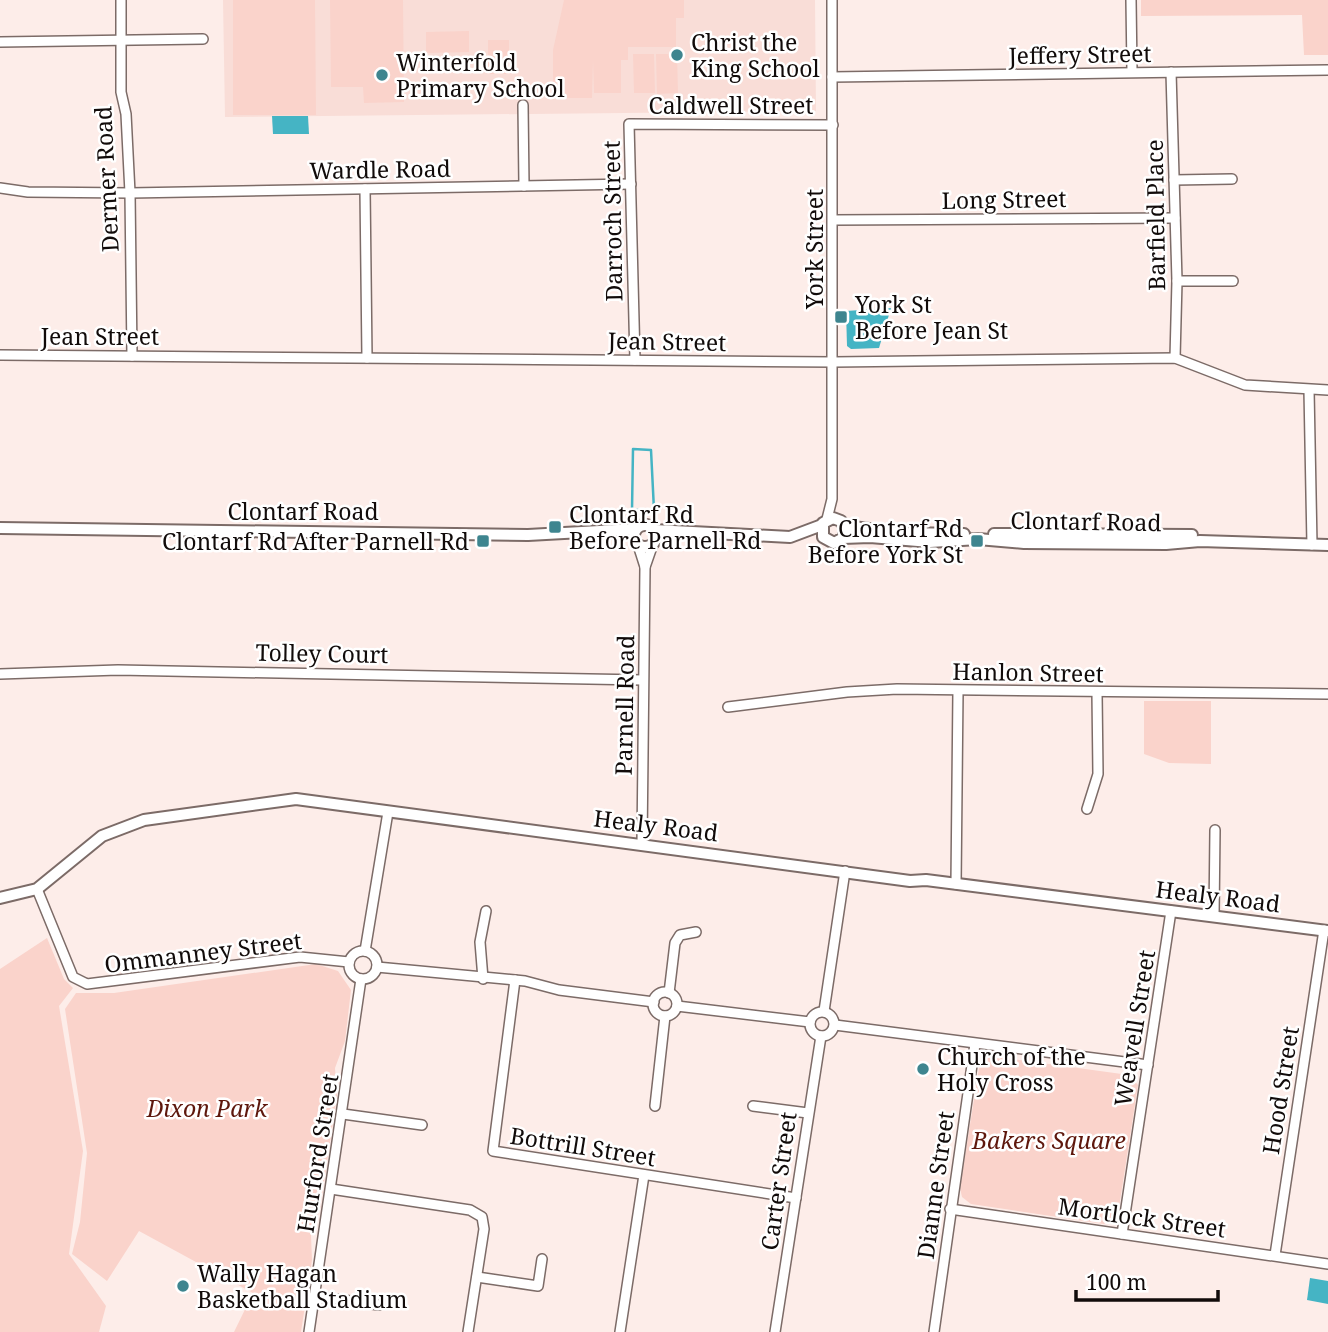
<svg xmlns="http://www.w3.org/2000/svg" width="1328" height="1332" font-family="'Noto Serif',serif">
<rect width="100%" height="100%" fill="#fdede9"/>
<!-- built -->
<path fill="#f9ddd7" d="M223,0H815L816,111L225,117Z"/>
<!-- green -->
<g fill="#fad3cb">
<path d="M233,0H315L316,115H233Z"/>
<path d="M330,0H403L404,102L364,103L363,87H331Z"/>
<path d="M564,0H684V18H676V47H628V60H621V93H594L593,60L592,98H553V50Z"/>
<path d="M1141,0H1328V55H1304L1302,15L1141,16Z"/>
<path d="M469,31V52L426,53V32Z"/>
<rect x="488" y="40" width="21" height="34"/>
<path d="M633,54H654L655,93H634Z"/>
<path d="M656,54H677L678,93L657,94Z"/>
<path d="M1144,701H1211V764L1169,763L1144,754Z"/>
<path d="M47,938L64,979L73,988L59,1006L83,1151L69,1254L106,1306L99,1332H0V969Z"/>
<path d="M316,964L338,971L351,990L345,1041L335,1068L337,1096L320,1209L311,1235L312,1260L301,1332H234L253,1293L139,1231L107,1281L72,1254L80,1222L87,1153L65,1009L76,993H114Z"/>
<path d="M991,1056L1129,1075L1138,1085L1118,1214L1104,1224L971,1204L962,1197L960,1188L979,1068L982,1061Z"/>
</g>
<!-- water -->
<g fill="#45b4c4">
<path d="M272,116H308L309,134H273Z"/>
<path d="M891,308L879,348L851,349L847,346L846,311Z"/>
<path d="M1310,1278L1328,1281V1304L1307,1300Z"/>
</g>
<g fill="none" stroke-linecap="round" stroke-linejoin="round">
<!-- stream -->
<path stroke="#45b4c4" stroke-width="2.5" d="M633,449L651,450L654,510H632Z"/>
<!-- minor casing -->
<g stroke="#7c6b67" stroke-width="12">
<g id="minor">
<path d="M121,0V92L126,114L130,193L132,356"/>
<path d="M1131,0L1132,71"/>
<path d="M0,42L203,39"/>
<path d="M1171,72L1177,281L1175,358"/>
<path d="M832,77L1328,70"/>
<path d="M523,105L524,186"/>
<path d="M1174,180L1232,179"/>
<path d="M0,188L28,192L130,193L631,184"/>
<path d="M365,189L367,358"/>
<path d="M833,220L1175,218"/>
<path d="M1177,281H1233"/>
<path d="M0,355L834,362L1175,358L1245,385L1328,390"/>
<path d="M635,360L629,124L833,125"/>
<path d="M1309,390L1312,545"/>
<path d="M827,519L832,499V0"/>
<path d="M638,545L645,567"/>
<path d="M0,674L118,670L643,680"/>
<path d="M728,707L847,692L897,689L1328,694"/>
<path d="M1087,809L1098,774L1097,693"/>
<path d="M642,845L645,567L653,544"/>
<path d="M956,884L958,691"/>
<path d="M37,889L73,977L87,984L300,957L349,962"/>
<path d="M1214,916L1215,830"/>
<path d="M365,951L388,812"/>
<circle cx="363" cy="965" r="14"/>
<path d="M377,967L525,981L559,990L654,1002"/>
<path d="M483,979L480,942L486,911"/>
<path d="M515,980L493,1151L796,1198"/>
<circle cx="665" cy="1004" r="12"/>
<path d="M669,993L675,943L680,935L696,932"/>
<path d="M677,1006L810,1022"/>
<path d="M824,1011L845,871"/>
<circle cx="822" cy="1024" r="12"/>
<path d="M835,1025L1148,1065"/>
<path d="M655,1106L665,1016"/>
<path d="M753,1106L808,1113"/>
<path d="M343,1114L422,1125"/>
<path d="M331,1189L470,1210L482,1217L484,1229L468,1332"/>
<path d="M950,1209L1328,1264"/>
<path d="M1122,1234L1171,911"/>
<path d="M1275,1255L1324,930"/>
<path d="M477,1277L538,1286L542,1259"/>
<path d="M314,1296L379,1305"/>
<path d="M309,1332L361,979"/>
<path d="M620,1332L644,1175"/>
<path d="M775,1332L821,1036"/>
<path d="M934,1332L975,1044"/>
</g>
</g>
<!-- tertiary casing -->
<g stroke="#7c6b67" stroke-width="14">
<g id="tertiary">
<circle cx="645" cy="536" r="11"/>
<path d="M845,526L901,533L964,534"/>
<path d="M0,528L528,535L636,529"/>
<path d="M654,530L790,537L822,525"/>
<path d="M994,534L1192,535"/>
<path d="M843,538L846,529L841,521L833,518L823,523V537L834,543L843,538L870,537L930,542L978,539L1024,543L1166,544L1200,541L1328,545"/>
<path d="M0,898L37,889L102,836L144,820L296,799L910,881L926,880L1328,931"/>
</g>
</g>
<!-- minor -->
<use href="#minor" stroke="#fff" stroke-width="9"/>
<!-- tertiary -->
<use href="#tertiary" stroke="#fff" stroke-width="10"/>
</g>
<!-- markers -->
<g fill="#3e858f" stroke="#fff" stroke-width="2.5">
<circle cx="677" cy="55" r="7"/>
<circle cx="382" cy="75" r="7"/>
<rect x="834" y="310" width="14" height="14" rx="3.5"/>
<rect x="548" y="520" width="14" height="14" rx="3.5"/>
<rect x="476" y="534" width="14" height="14" rx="3.5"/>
<rect x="970" y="534" width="14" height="14" rx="3.5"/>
<circle cx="923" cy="1069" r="7"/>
<circle cx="183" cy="1286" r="7"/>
</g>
<g text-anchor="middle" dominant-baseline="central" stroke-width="5" stroke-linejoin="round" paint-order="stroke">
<!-- poi labels -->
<g font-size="23" fill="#110b0a" stroke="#fff" text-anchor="start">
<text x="691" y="42">Christ the<tspan x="691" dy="26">King School</tspan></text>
<text x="396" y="62">Winterfold<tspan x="396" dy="26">Primary School</tspan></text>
<text x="855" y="304">York St<tspan x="855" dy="26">Before Jean St</tspan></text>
<text x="569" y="514">Clontarf Rd<tspan x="569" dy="26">Before Parnell Rd</tspan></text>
<text x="963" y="528" text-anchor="end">Clontarf Rd<tspan x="963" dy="26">Before York St</tspan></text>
<text x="469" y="541" text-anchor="end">Clontarf Rd After Parnell Rd</text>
<text x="937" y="1056">Church of the<tspan x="937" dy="26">Holy Cross</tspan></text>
<text x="197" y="1273">Wally Hagan<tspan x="197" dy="26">Basketball Stadium</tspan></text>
</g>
<!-- street labels -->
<g font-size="23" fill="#110b0a" stroke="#fff">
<text transform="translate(1080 54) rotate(-1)">Jeffery Street</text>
<text x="731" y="105">Caldwell Street</text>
<text transform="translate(380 169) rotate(-1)">Wardle Road</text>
<text transform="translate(106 179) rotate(-93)">Dermer Road</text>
<text transform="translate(1004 199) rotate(-1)">Long Street</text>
<text transform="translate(1155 215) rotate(-91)">Barfield Place</text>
<text transform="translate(612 221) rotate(-91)">Darroch Street</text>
<text transform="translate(814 249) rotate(-90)">York Street</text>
<text x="100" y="336">Jean Street</text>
<text transform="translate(667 341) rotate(1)">Jean Street</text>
<text x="303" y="511">Clontarf Road</text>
<text transform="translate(1086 521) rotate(1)">Clontarf Road</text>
<text transform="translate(322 653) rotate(1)">Tolley Court</text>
<text transform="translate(1028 672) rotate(1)">Hanlon Street</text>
<text transform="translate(624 705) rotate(-89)">Parnell Road</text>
<text transform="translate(656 825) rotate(7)">Healy Road</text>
<text transform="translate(1218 896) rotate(7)">Healy Road</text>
<text transform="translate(203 952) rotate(-7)">Ommanney Street</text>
<text transform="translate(1134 1028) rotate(-81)">Weavell Street</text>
<text transform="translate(1280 1090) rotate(-81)">Hood Street</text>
<text transform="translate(583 1146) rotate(9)">Bottrill Street</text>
<text transform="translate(317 1153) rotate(-81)">Hurford Street</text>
<text transform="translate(778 1181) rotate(-82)">Carter Street</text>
<text transform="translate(935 1185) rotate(-82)">Dianne Street</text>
<text transform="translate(1142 1217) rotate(8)">Mortlock Street</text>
</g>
<!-- park labels -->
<g font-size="23" font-style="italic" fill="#5e170c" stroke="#fff">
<text x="207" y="1108">Dixon Park</text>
<text x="1049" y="1140">Bakers Square</text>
</g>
</g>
<!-- scale -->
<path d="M1076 1290v10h142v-10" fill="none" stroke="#110b0a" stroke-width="3.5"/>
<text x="1086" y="1290" font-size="21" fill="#110b0a" stroke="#ffffff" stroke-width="5" paint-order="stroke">100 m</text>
</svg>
